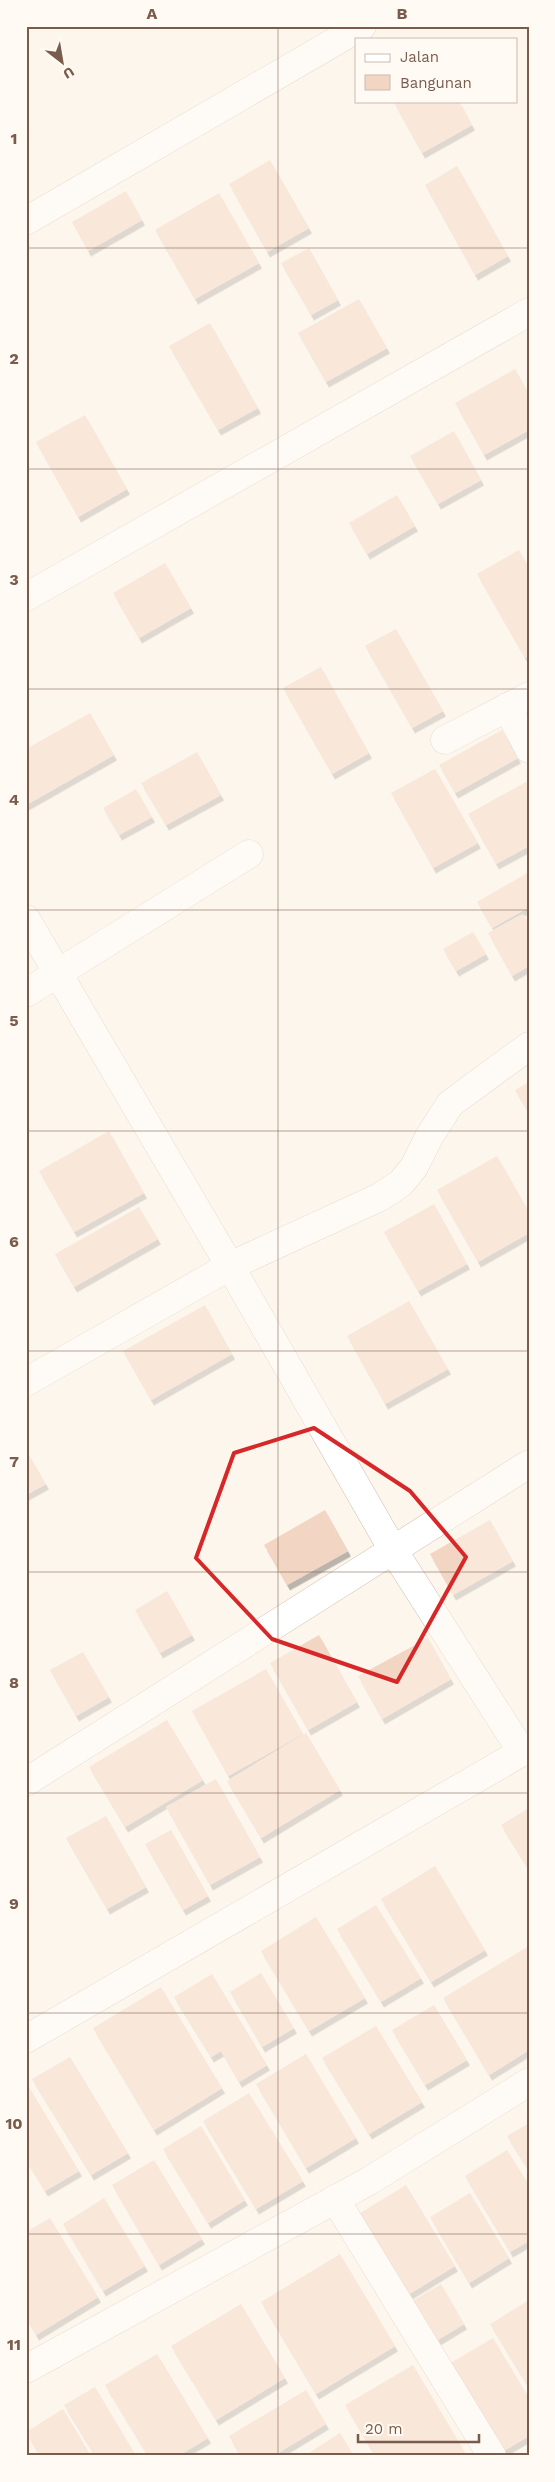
<svg xmlns="http://www.w3.org/2000/svg" width="555" height="2482" font-family="'Work Sans',sans-serif">
<defs>
<filter id="shadow"><feDropShadow dx="3" dy="5.5" stdDeviation="0" flood-color="#0004"/></filter>
</defs>
<rect width="100%" height="100%" fill="#fdf6ec"/>
<!-- building -->
<g fill="#f3d5c3" filter="url(#shadow)">
<path d="M393,101H459L472,125L422,153Z"/>
<path d="M270,160L309,228L267,252L229,184Z"/>
<path d="M457,166L508,256L475,275L425,185Z"/>
<path d="M126,191L142,220L88,251L72,222Z"/>
<path d="M219,193L259,263L195,299L155,230Z"/>
<path d="M309,248L338,300L311,315L281,263Z"/>
<path d="M359,299L387,348L326,382L298,333Z"/>
<path d="M210,323L258,408L218,430L169,346Z"/>
<path d="M515,369L529,394V430L484,455L455,403Z"/>
<path d="M85,415L127,489L78,517L36,442Z"/>
<path d="M454,431L481,480L438,504L410,456Z"/>
<path d="M397,495L415,526L367,554L349,523Z"/>
<path d="M519,550L529,568V656L525,658L477,574Z"/>
<path d="M165,563L191,608L139,638L113,593Z"/>
<path d="M396,629L443,711L412,728L365,646Z"/>
<path d="M321,667L369,753L332,774L283,688Z"/>
<path d="M90,713L114,755L26,805V749Z"/>
<path d="M502,730L518,758L455,793L439,765Z"/>
<path d="M197,752L221,795L166,825L141,783Z"/>
<path d="M435,769L478,843L433,868L391,793Z"/>
<path d="M526,782L529,787V846L496,864L468,814Z"/>
<path d="M136,789L152,817L119,835L103,808Z"/>
<path d="M529,872V907L492,928L477,902Z"/>
<path d="M523,914L529,924V966L512,976L488,933Z"/>
<path d="M473,932L486,954L456,971L443,949Z"/>
<path d="M529,1082V1113L515,1090Z"/>
<path d="M109,1131L144,1193L74,1232L39,1171Z"/>
<path d="M497,1156L529,1212V1233L478,1262L437,1190Z"/>
<path d="M434,1204L467,1264L418,1291L384,1232Z"/>
<path d="M139,1207L158,1239L74,1287L55,1254Z"/>
<path d="M409,1301L448,1369L385,1404L347,1336Z"/>
<path d="M205,1305L232,1354L151,1400L123,1351Z"/>
<path d="M26,1450L46,1484L26,1495Z"/>
<path d="M325,1510L348,1551L287,1585L264,1545Z"/>
<path d="M490,1520L513,1561L453,1595L430,1554Z"/>
<path d="M167,1591L192,1635L160,1653L135,1610Z"/>
<path d="M319,1635L357,1702L308,1730L270,1663Z"/>
<path d="M428,1638L451,1679L382,1719L358,1676Z"/>
<path d="M83,1652L109,1697L76,1716L50,1670Z"/>
<path d="M266,1669L303,1734L228,1776L192,1711Z"/>
<path d="M167,1720L203,1780L125,1827L89,1767Z"/>
<path d="M306,1733L340,1790L261,1838L227,1781Z"/>
<path d="M216,1779L260,1857L210,1885L166,1807Z"/>
<path d="M529,1808V1870L501,1825Z"/>
<path d="M106,1816L146,1887L107,1909L66,1838Z"/>
<path d="M171,1830L208,1896L183,1910L145,1844Z"/>
<path d="M435,1866L485,1950L431,1982L381,1899Z"/>
<path d="M376,1905L421,1978L381,2002L337,1929Z"/>
<path d="M316,1917L365,1998L309,2031L261,1951Z"/>
<path d="M529,1946V2050L489,2075L443,1998Z"/>
<path d="M261,1973L294,2028L262,2047L230,1992Z"/>
<path d="M212,1974L267,2065L239,2082L221,2051L211,2057L174,1997Z"/>
<path d="M161,1987L222,2088L154,2130L93,2028Z"/>
<path d="M434,2005L467,2060L425,2085L392,2030Z"/>
<path d="M376,2026L422,2102L369,2134L322,2058Z"/>
<path d="M306,2054L356,2138L306,2168L256,2084Z"/>
<path d="M70,2057L128,2153L91,2175L32,2079Z"/>
<path d="M26,2082L79,2171L45,2191L26,2160Z"/>
<path d="M249,2093L303,2181L256,2209L203,2121Z"/>
<path d="M529,2123V2171L507,2136Z"/>
<path d="M201,2126L245,2200L208,2223L163,2149Z"/>
<path d="M507,2150L529,2185V2241L510,2252L465,2176Z"/>
<path d="M154,2160L202,2239L159,2265L112,2185Z"/>
<path d="M406,2185L455,2266L406,2296L357,2215Z"/>
<path d="M470,2193L509,2258L469,2283L430,2217Z"/>
<path d="M104,2198L145,2266L103,2291L63,2224Z"/>
<path d="M50,2218L98,2297L36,2335L26,2318V2232Z"/>
<path d="M340,2254L395,2346L316,2394L261,2302Z"/>
<path d="M441,2284L464,2324L436,2341L412,2301Z"/>
<path d="M529,2300V2388L490,2324Z"/>
<path d="M241,2304L285,2378L216,2420L171,2346Z"/>
<path d="M493,2338L529,2398V2436L500,2453L447,2365Z"/>
<path d="M157,2354L208,2438L178,2456H148L105,2385Z"/>
<path d="M413,2365L467,2456H375L345,2405Z"/>
<path d="M95,2387L136,2456H95L64,2405Z"/>
<path d="M306,2390L326,2424L273,2456H240L229,2436Z"/>
<path d="M63,2409L91,2456H40L26,2432Z"/>
<path d="M340,2433L354,2456H304Z"/>
</g>
<g fill="none" stroke-linecap="round" stroke-linejoin="round">
<!-- minor casing -->
<g stroke="#d1beb0" stroke-width="29">
<g id="minor">
<path d="M26,221L362,26"/>
<path d="M26,597L529,312"/>
<path d="M507,707L529,749"/>
<path d="M445,740L529,696"/>
<path d="M26,919L230,1266L26,1382"/>
<path d="M26,993L249,854"/>
<path d="M522,1752L393,1550L230,1266L380,1197L401,1183L414,1167L429,1137L450,1104L529,1046"/>
<path d="M26,1782L529,1464"/>
<path d="M26,2039L529,1748"/>
<path d="M335,2199L492,2456"/>
<path d="M26,2369L369,2181L529,2082"/>
</g>
</g>
<!-- minor -->
<use href="#minor" stroke="#fff" stroke-width="28"/>
</g>
<!-- marked area -->
<path d="M0 0H555V2482H0ZM314,1428L410,1491L466,1557L397,1682L272,1639L196,1558L234,1453Z" fill="#fdf6ec" fill-opacity=".55" fill-rule="evenodd"/>
<path fill="none" stroke="#d62828" stroke-width="4" stroke-linejoin="round" d="M314,1428L410,1491L466,1557L397,1682L272,1639L196,1558L234,1453Z"/>
<!-- grid -->
<path fill="none" stroke="#7a5c4d" stroke-width="1" stroke-opacity="0.55" d="M278,26V2456M26,248H529M26,469H529M26,689H529M26,910H529M26,1131H529M26,1351H529M26,1572H529M26,1793H529M26,2013H529M26,2234H529"/>
<!-- border -->
<rect width="555" height="2482" fill="none" stroke="#fffaf3" stroke-width="55"/>
<!-- legend -->
<rect x="355" y="38" width="162" height="65" fill="#fffaf3" stroke="#cabbb1"/>
<rect x="365" y="54" width="25" height="8" fill="#ffffff" stroke="#cabbb1"/>
<text x="400" y="62" font-size="15" fill="#7a5c4d">Jalan</text>
<rect x="365" y="75" width="25" height="15" fill="#f3d5c3" stroke="#cabbb1"/>
<text x="400" y="88" font-size="15" fill="#7a5c4d">Bangunan</text>
<!-- north arrow -->
<g transform="translate(62 62) rotate(149)" stroke="#fffaf3" stroke-width="4" paint-order="stroke">
<path d="M0-4L9 19L0 12L-9 19Z" fill="#7a5c4d"/>
<text y="-8" font-size="14" font-weight="bold" text-anchor="middle" fill="#7a5c4d">U</text>
</g>
<!-- scale -->
<path d="M358 2434v8h121v-8" fill="none" stroke="#7a5c4d" stroke-width="2.5"/>
<text x="365" y="2434" font-size="15" fill="#7a5c4d" stroke="#fffaf3" stroke-width="4" paint-order="stroke">20 m</text>
<rect x="28" y="28" width="500" height="2426" fill="none" stroke="#7a5c4d" stroke-width="2"/>
<g font-size="16" text-anchor="middle" font-weight="bold" fill="#7a5c4d">
<text x="152" y="19">A</text>
<text x="402" y="19">B</text>
<text x="14" y="144">1</text>
<text x="14" y="364">2</text>
<text x="14" y="585">3</text>
<text x="14" y="805">4</text>
<text x="14" y="1026">5</text>
<text x="14" y="1247">6</text>
<text x="14" y="1467">7</text>
<text x="14" y="1688">8</text>
<text x="14" y="1909">9</text>
<text x="14" y="2129">10</text>
<text x="14" y="2350">11</text>
</g>
</svg>
